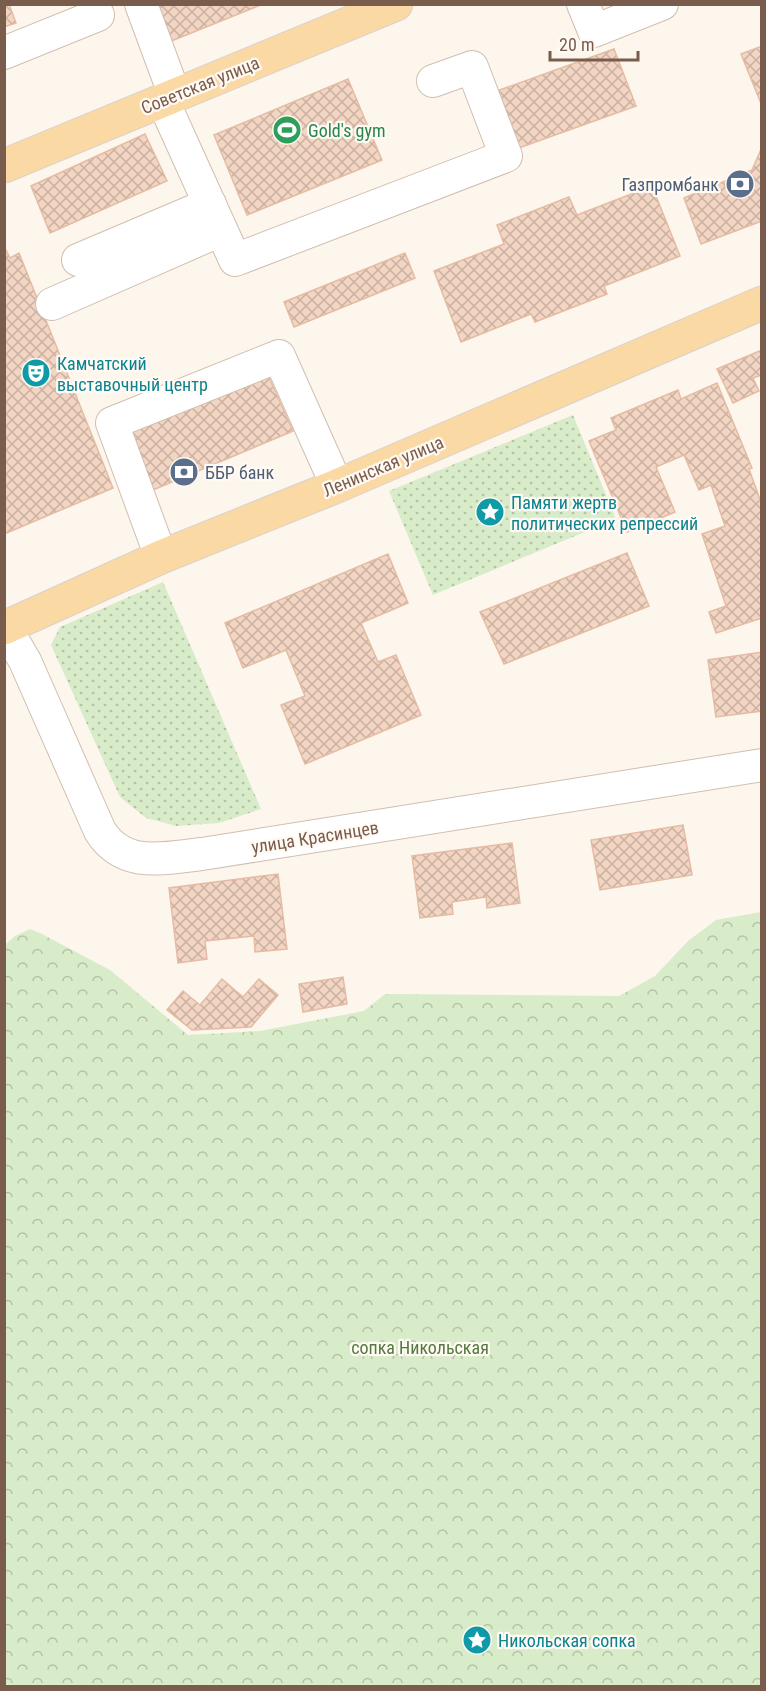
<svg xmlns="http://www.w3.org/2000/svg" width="766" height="1691" font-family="'Roboto Condensed',sans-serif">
<defs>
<pattern id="forest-crowns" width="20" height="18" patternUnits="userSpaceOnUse" patternTransform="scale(1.5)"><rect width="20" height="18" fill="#d8ecc9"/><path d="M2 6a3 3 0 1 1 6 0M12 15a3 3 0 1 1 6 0" fill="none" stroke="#b4c2a5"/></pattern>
<pattern id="park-dots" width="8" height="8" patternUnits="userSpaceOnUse" patternTransform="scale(1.5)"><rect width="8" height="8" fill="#d8ecc9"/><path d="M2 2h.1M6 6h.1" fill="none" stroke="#b4c2a5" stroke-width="1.8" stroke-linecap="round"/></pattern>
<pattern id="building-cross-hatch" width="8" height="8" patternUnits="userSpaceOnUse" patternTransform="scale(1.5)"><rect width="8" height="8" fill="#f3d5c3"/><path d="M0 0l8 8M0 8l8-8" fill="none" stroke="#cab0a1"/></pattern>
</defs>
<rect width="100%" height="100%" fill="#fdf6ec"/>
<!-- forest -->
<path fill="url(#forest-crowns)" d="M761,912V1686H5V945L15,936L30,929L40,933L110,970L188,1035L260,1031L364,1011L385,994L619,996L655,976L688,941L716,920Z"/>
<!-- park -->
<g fill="url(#park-dots)">
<path d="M573,415L616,519L433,595L389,491Z"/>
<path d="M163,582L261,809L219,823L176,826L146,818L120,797L51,645L60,627Z"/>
</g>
<!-- building -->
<g fill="url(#building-cross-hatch)" stroke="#e6bba3" stroke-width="1.5">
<path d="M4,4H9L16,23L4,27Z"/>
<path d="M149,4H263L164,44Z"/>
<path d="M762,46V106L741,54Z"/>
<path d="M614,49L636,106L516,149L494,92Z"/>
<path d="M348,79L382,160L247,215L214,135Z"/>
<path d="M145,134L167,181L50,233L31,186Z"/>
<path d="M762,147V221L701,244L684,198L752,170Z"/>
<path d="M652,186L680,256L604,286L607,294L535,322L531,314L461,342L434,271L504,244L497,225L569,197L577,215Z"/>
<path d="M4,246L10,258L19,253L113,488L4,534Z"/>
<path d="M405,253L415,278L294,327L284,302Z"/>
<path d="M762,350V375L753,378L759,391L733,403L717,369Z"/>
<path d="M267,373L293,431L153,490L129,433Z"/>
<path d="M717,383L752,468L749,469L762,505V618L716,633L709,612L726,606L702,534L725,526L711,485L699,490L684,455L656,467L675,512L627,532L589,441L616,430L611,418L678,390L681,399Z"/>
<path d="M627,553L649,606L504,664L480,612Z"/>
<path d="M388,554L408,603L361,623L378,662L396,655L421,715L305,764L281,705L305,696L286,650L243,668L225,623Z"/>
<path d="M762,652V711L716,717L708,660Z"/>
<path d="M683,825L692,875L600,890L591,840Z"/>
<path d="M512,843L520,903L487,908L486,897L452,902L453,914L420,918L412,856Z"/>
<path d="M278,874L287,949L255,952L254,936L205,941L207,959L178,963L169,888Z"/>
<path d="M343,977L347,1004L303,1012L299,984Z"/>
<path d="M222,979L243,997L259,979L278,995L251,1027L192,1030L167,1010L183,991L200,1005Z"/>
</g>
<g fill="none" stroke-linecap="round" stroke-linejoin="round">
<!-- minor casing -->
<g stroke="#d1beb0" stroke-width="34">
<g id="minor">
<path d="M141,4L175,96"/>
<path d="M583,4L594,31L662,4"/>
<path d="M4,53L98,15"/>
<path d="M163,101L235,260L506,156L472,67L433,81"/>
<path d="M78,260L210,204"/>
<path d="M52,304L221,230"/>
<path d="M161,557L112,423L279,356L337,486"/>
<path d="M5,627L25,661L100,831C124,869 163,858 202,854L762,765"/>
</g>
</g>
<!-- major casing -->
<g stroke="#dad1cd" stroke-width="35">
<g id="major">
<path d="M4,166L396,4"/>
<path d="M4,628L161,557L337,486L762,303"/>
</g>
</g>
<!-- minor -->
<use href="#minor" stroke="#fff" stroke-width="32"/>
<!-- major -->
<use href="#major" stroke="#fbd9a5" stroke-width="33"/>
</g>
<!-- icons -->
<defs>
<g id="stadium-disc" transform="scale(1.5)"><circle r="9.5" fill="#2e9e5b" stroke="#fffaf3"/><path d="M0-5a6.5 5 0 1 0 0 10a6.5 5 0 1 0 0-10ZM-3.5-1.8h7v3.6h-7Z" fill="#fff"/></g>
<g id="bank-disc" transform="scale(1.5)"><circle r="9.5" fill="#5c6f8a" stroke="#fffaf3"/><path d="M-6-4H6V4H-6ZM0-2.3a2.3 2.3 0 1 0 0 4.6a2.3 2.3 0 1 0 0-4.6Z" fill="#fff"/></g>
<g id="theatre-disc" transform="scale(1.5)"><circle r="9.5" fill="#0f9aa8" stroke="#fffaf3"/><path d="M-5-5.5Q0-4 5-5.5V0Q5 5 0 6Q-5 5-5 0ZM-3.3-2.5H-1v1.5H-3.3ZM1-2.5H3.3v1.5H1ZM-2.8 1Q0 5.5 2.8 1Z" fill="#fff"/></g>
<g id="sight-disc" transform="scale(1.5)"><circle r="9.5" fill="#0f9aa8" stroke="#fffaf3"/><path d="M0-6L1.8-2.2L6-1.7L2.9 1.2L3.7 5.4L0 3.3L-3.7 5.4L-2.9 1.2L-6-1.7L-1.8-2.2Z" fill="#fff"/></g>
</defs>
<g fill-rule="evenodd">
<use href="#stadium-disc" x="287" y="130"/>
<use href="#bank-disc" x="740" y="184"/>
<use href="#theatre-disc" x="36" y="373"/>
<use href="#bank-disc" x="184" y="472"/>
<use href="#sight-disc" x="490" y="512"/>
<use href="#sight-disc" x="477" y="1640"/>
</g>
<g text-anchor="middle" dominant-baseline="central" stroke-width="4.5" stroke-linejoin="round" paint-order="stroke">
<!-- street labels -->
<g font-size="18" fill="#7a5c4d" stroke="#fffaf3">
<text transform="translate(200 85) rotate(-22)">Советская улица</text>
<text transform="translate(383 466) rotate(-23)">Ленинская улица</text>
<text transform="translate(315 837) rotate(-9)">улица Красинцев</text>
</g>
<!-- leisure labels -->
<g font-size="18" fill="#27864d" stroke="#fffaf3" text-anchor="start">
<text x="308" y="130">Gold's gym</text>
</g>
<!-- service labels -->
<g font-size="18" fill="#4e5e75" stroke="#fffaf3" text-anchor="end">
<text x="719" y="184">Газпромбанк</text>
<text x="205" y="472" text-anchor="start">ББР банк</text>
</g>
<!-- culture labels -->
<g font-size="18" fill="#0d838f" stroke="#fffaf3" text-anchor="start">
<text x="57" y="363">Камчатский<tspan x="57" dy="21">выставочный центр</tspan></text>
<text x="511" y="502">Памяти жертв<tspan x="511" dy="21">политических репрессий</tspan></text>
<text x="498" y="1640">Никольская сопка</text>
</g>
<!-- park labels -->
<g font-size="18" fill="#537a41" stroke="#fffaf3">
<text x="420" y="1347">сопка Никольская</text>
</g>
</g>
<!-- border -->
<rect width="766" height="1691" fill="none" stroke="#7a5c4d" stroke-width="12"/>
<!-- scale -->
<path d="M550 51v9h88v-9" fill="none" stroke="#7a5c4d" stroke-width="3"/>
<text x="559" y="51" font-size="18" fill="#7a5c4d" stroke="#fffaf3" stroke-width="4.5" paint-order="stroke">20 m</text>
</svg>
